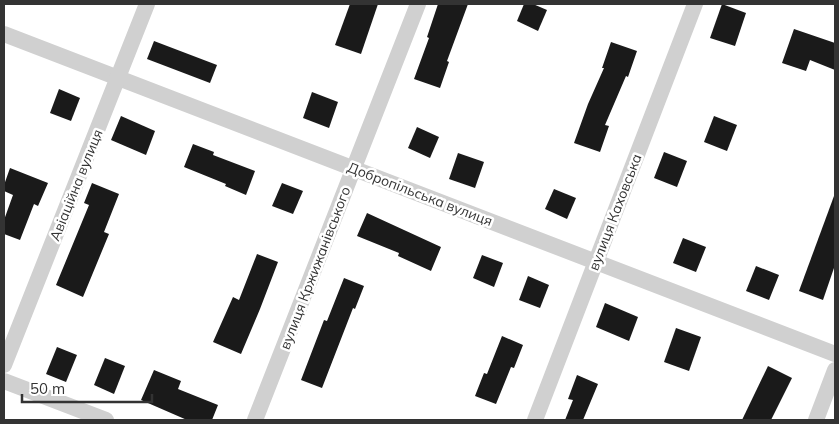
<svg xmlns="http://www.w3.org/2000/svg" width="839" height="424" font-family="Mulish,sans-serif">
<rect width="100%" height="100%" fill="#fff"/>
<!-- building -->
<g fill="#1a1a1a">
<path d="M350,4H378L361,54L335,45Z"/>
<path d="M438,4H468L447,61L449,62L440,88L414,79L429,38L427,37Z"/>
<path d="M524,4H533L547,10L538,31L517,21Z"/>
<path d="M722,4L746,13L735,46L710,38Z"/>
<path d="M794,29L835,43V70L810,60L806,71L782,63Z"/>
<path d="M154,41L217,65L210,83L147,59Z"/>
<path d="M611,42L637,51L628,77L626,76L605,125L609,126L600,152L574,143L588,104L604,68H602Z"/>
<path d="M59,89L80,98L71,121L50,113Z"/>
<path d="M312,92L338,102L329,128L303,118Z"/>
<path d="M121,116L155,131L146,155L111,140Z"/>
<path d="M714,116L737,125L727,151L704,142Z"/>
<path d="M417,127L439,137L430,158L408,148Z"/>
<path d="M193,144L214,152L213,155L255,171L246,195L225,186L226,184L184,167Z"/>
<path d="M664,152L687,161L677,187L654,178Z"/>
<path d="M458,153L484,162L475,188L449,179Z"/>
<path d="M10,168L48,183L38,206L34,204L20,240L4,234V220L13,195L4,191V185Z"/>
<path d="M92,183L119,194L104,232L109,234L83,297L56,285L89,205L84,203Z"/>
<path d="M282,183L303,191L293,214L272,206Z"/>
<path d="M554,189L576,198L567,219L545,209Z"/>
<path d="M834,196L835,265L823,300L799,291Z"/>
<path d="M367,213L441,247L431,271L398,256L399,253L357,236Z"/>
<path d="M683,238L706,247L696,272L673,263Z"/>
<path d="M257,254L278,262L260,309L241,354L213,342L233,297L239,300Z"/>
<path d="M482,255L503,263L494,287L473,278Z"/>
<path d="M756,266L779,275L769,300L746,291Z"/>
<path d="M528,276L549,285L540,308L519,300Z"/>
<path d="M344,278L364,286L355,309L353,308L322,388L301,380L324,320L327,321Z"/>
<path d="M605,303L638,317L629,341L596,327Z"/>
<path d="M676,328L701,337L689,371L664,362Z"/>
<path d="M502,336L523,345L514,368L511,367L496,404L475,396L484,373L487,374Z"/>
<path d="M57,347L77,355L66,382L46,374Z"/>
<path d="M105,358L125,366L114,394L94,385Z"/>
<path d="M768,366L792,378L771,420H742Z"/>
<path d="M154,370L181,381L178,389L218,405L212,420H187L141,400Z"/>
<path d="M577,375L598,384L583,420H565L573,400L568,399Z"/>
</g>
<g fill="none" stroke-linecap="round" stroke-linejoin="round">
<!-- street -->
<g stroke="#d0d0d0" stroke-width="16">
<path d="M4,34L835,354"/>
<path d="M4,365L147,4"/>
<path d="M4,381L106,420"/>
<path d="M255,420L418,4"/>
<path d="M535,420L695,4"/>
<path d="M816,420L835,370"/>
</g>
</g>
<g text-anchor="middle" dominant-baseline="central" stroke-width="5" stroke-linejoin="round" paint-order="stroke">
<!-- street labels -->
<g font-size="14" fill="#333" stroke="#fff">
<text transform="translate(76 185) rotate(-68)">Авіаційна вулиця</text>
<text transform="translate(420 194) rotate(21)">Добропільська вулиця</text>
<text transform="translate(615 212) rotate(-69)">вулиця Каховська</text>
<text transform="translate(315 268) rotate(-69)">вулиця Кржижанівського</text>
</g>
</g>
<!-- border -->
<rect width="839" height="424" fill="none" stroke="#333333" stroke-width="10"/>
<!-- scale -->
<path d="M22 394v8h130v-8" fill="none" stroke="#333333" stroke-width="2.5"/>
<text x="30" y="394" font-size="15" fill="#333333" stroke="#ffffff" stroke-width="4" paint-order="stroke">50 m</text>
</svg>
